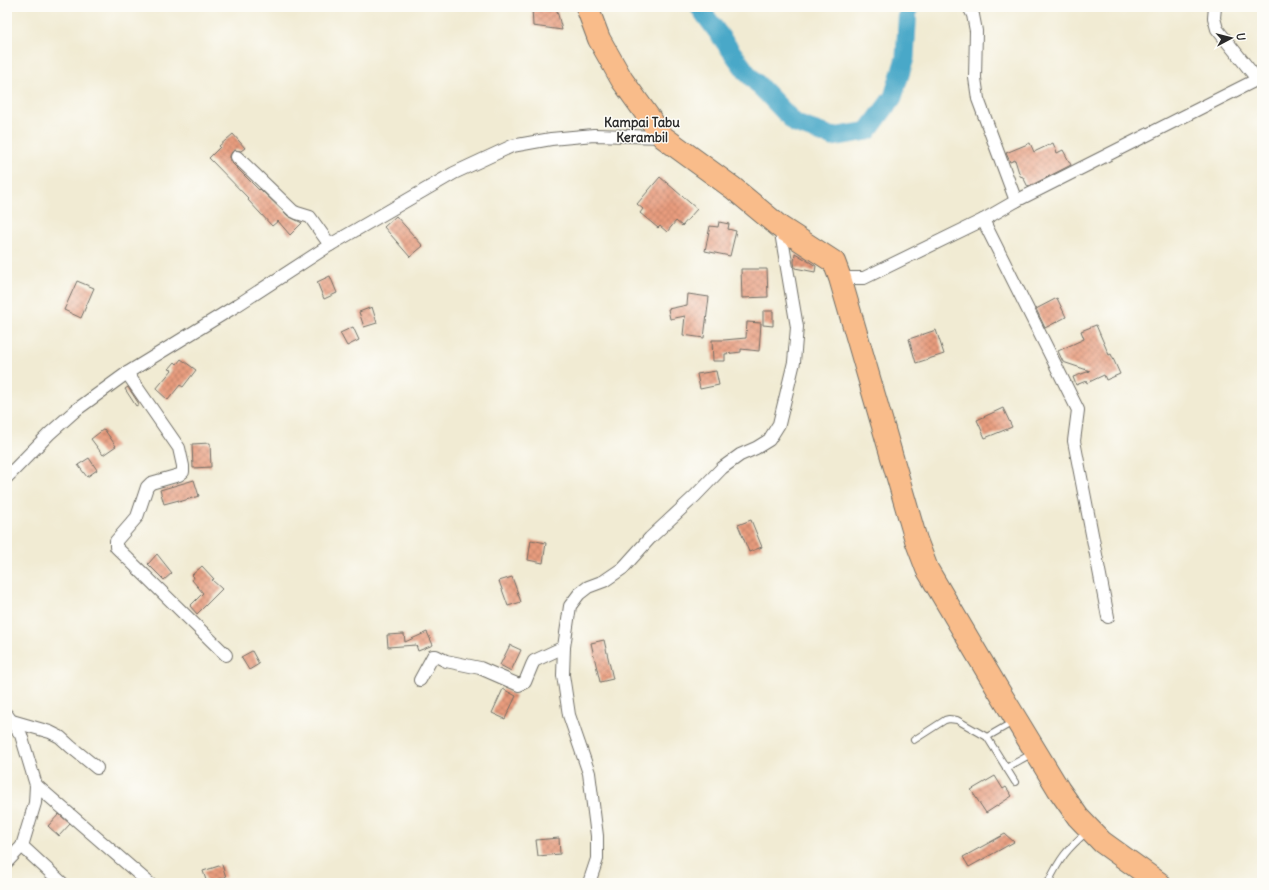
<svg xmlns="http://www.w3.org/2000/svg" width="1269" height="890" font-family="Delius,sans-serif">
<defs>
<pattern id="building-cross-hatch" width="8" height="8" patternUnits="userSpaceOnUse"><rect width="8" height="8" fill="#e89c7e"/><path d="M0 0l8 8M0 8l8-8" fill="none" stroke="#bc7f67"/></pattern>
</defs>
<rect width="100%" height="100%" fill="#fdfcf7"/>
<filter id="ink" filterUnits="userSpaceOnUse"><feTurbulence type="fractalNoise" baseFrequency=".025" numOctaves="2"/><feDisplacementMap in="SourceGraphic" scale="8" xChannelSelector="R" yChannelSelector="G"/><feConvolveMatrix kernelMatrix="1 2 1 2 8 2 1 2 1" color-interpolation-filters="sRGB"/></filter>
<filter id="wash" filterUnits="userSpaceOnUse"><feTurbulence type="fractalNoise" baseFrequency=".012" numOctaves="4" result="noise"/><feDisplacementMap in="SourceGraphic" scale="16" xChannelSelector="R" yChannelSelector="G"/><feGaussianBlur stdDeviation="0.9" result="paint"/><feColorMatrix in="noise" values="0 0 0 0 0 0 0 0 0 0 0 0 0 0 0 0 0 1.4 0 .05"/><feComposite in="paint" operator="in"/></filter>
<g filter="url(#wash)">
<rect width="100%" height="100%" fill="#f1ebd3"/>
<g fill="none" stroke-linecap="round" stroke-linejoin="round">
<!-- river -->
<path stroke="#49a8c8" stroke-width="19" d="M699,7L748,74L796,124L833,137L868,131L893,97L905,58L908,7"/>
</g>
<g id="blocks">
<!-- building -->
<g fill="url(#building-cross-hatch)">
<path d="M532,7H556L562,30L533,26Z"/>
<path d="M233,134L245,148L241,151L235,150L232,152L230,156V161L259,190L260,189L288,216L302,223L290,235L278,221L272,226L248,200L249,199L209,158L220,147L219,146Z"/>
<path d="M1030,143L1034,152L1053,143L1057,153L1063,150L1071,165L1028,187L1023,177L1020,176L1015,160L1010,162L1006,153Z"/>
<path d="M660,177L697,209L682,226L676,221L667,232L660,226L658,228L640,213L643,209L637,204Z"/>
<path d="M396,216L423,246L410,257L384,227Z"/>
<path d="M719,222L729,224L728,229L736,231L730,256L705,251L710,226L718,227Z"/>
<path d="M795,253L816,266L815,272L795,268L794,262Z"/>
<path d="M741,269H767L768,297L742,298Z"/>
<path d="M330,276L337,293L324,299L317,282Z"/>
<path d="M77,281L94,288L81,318L64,310Z"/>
<path d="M688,294L709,297L704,338L683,335L685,316L670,319L668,309L687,305Z"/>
<path d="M1057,298L1066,317L1045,328L1036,309Z"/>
<path d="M372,307L377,323L364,327L359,312Z"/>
<path d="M763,311H773V326L763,325Z"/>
<path d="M747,322L761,323L759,351L741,349V352L725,354V361H713L712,340H724L746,338Z"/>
<path d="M1096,325L1109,355L1111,354L1120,374L1106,380L1104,375L1087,383L1086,381L1076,385L1073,377L1090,371L1063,362L1058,351L1084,339L1081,331Z"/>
<path d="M353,327L359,340L347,346L340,333Z"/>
<path d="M936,330L944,354L916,363L909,339Z"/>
<path d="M181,359L196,370L183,387L180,385L168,400L156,389L172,370L169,369L175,362L177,364Z"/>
<path d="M716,371L719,385L700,389L697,374Z"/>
<path d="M128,387L139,404L136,406L125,389Z"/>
<path d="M1003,408L1012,427L985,438L977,420Z"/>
<path d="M104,429L116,446L103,455L91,439Z"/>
<path d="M210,443L211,467L193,468L192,444Z"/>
<path d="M89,458L97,470L87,477L78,465Z"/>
<path d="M194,480L199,496L179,502V500L164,504L160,490Z"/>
<path d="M751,520L762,547L749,552L738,525Z"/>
<path d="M531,540L546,543L543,563L528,560Z"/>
<path d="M157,554L172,573L164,580L148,564Z"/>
<path d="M202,566L214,579L212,580L222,589L197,614L190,606L203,593L192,580L194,577L192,575Z"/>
<path d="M512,577L521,602L508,606L499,581Z"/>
<path d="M427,632L433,645L418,651L416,645L388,647L387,635L404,634L405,642Z"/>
<path d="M604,640L613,679L600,682L591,643Z"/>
<path d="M510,645L521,650L511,671L500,665Z"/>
<path d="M252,651L259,664L249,670L241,657Z"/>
<path d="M503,689L516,696L505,719L492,713Z"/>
<path d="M995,776L1003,789L1006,787L1012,796L986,813L971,790Z"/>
<path d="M59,814L70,824L59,836L48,826Z"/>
<path d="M1005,834L1014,842L969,867L963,857Z"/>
<path d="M559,838L560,854L538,856L536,840Z"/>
<path d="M222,865L226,877L207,883L203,871Z"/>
</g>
</g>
</g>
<g filter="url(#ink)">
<use href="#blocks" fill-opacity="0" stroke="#706e66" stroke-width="1"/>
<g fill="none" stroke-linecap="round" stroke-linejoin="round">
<!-- lane casing -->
<g stroke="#706e66" stroke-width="8">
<g id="lane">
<path d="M987,737L1013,722"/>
<path d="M914,740L945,720L949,719L957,720L987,737L1015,782"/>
<path d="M1006,768L1033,753"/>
<path d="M1048,883C1060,858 1067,849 1088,831"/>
</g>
</g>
<!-- street casing -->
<g stroke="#706e66" stroke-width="14">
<g id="street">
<path d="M969,7L973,15L976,31L975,78L978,99L1016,201"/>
<path d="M1215,7L1214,18L1217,29L1257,79"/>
<path d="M237,157L293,211L297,213L310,217L330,245"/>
<path d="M983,220L1078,410L1074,441L1108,617"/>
<path d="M840,278H864L983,220L1016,201L1262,77"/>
<path d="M127,373L179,448L183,466V472L179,475L151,483L147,487L137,517L116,541V547L226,655"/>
<path d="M7,477L49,434L76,410L127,373L236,306L330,245L454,173L512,146L551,139L594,135L663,137"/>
<path d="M420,680L433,656H436L446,661L480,668L519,685L525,682L532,665L534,661L564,647"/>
<path d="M7,715L21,735L36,785L35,803L22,846L7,862"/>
<path d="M12,721L50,732L60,737L71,747L97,768"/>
<path d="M36,785L149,883"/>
<path d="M22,846L62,883"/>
<path d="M589,883L597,859V836L589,773L569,715L563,675L564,647L570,606L579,594L588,587L604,581L623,568L650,538L695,496L722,468L740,455L756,448L769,440L779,424L794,362L797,327L780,227"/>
</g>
</g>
<!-- highway casing -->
<g stroke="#706e66" stroke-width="24">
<path id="highway" d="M587,7L599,39L622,80L663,137L733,188L780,227L834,262L840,278L916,540L927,569L997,688L1059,790L1078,817L1102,842L1159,883"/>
</g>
<!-- lane -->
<use href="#lane" stroke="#fff" stroke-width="6"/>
<!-- street -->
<use href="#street" stroke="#fff" stroke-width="12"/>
<!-- highway -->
<use href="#highway" stroke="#f9bc8a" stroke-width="22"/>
</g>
</g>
<g text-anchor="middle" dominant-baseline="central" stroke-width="3" stroke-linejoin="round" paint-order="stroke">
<!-- quarter labels -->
<g font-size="13" font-weight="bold" fill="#2b2b2b" stroke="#fdfcf7">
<text x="642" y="122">Kampai Tabu<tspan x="642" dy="15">Kerambil</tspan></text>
</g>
</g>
<!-- margin -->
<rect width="1269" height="890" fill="none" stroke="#fdfcf7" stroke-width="24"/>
<!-- north arrow -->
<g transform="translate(1231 38) rotate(83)" stroke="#fdfcf7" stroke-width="3" paint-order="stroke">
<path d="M0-3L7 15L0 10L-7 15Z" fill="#2b2b2b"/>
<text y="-6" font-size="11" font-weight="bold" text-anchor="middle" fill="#2b2b2b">U</text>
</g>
</svg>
